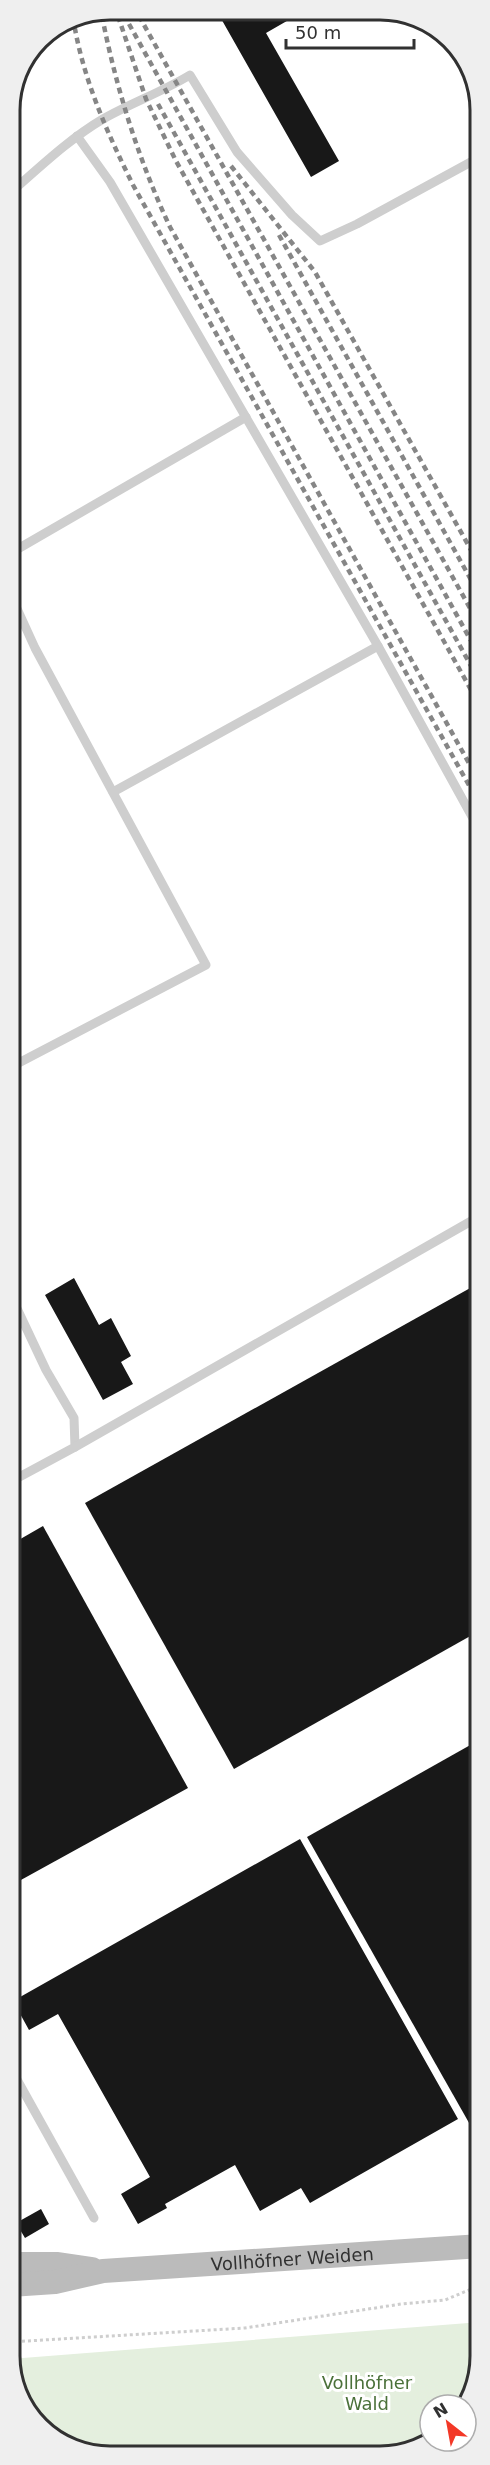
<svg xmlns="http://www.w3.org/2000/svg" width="490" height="2465" font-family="'DejaVu Sans',sans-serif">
<rect width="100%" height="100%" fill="#fff"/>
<!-- green -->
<path fill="#e4efde" d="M481,2322V2362L463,2405H430V2436L393,2455L90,2454L34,2422L10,2368V2359Z"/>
<!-- building -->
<g fill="#181818">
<path d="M299,14L266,33L339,161L311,177L219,15Z"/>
<path d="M74,1278L99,1325L111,1318L131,1356L121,1362L133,1384L103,1400L45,1295Z"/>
<path d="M481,1282V1630L234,1769L85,1503Z"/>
<path d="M43,1526L188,1788L10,1886V1545Z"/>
<path d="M481,1739V2144L307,1837Z"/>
<path d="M300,1839L458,2119L310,2203L301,2188L260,2211L235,2165L165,2204L167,2208L138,2224L121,2194L150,2177L58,2014L29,2030L13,2001Z"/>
<path d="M41,2209L49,2224L25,2238L16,2223Z"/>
</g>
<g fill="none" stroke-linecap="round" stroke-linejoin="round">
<!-- path -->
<path stroke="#cecece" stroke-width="3" stroke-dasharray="3 3" stroke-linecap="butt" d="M10,2342L245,2328L401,2304L445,2300L481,2285"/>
<!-- service -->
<g stroke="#cecece" stroke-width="9">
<path d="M77,136L110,182L378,646"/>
<path d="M9,194C39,168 69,139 103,119C131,103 162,92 190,75L237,152L292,215L320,241L357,224L480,157"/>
<path d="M9,554L246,417"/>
<path d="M9,591L35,648L206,965L9,1068"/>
<path d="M113,792L378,646L480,831"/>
<path d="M10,1298L13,1300L46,1370L74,1418L75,1447L10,1482"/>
<path d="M75,1447L480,1216"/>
<path d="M10,2067L94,2218"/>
</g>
<!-- secondary -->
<g stroke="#bbb" stroke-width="24">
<path d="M10,2264H58L92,2269"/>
<path id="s1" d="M10,2285L55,2282L103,2271L481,2246"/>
</g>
<!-- rail -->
<g stroke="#868686" stroke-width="4.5" stroke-dasharray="6 4.5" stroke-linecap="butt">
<path d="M102,16C116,88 139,161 170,227L480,783"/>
<path d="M118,16L146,99L176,161L480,706"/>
<path d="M139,16L480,626"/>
<path d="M73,17C82,77 106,130 133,185L480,805"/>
<path d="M129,24L480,657"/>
<path d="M158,104L480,682"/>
<path d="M231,166L315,272L480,566"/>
<path d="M279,235L480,596"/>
</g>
</g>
<g text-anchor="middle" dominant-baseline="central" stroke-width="6" stroke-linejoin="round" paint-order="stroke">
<!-- street labels -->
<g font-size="18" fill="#313131" stroke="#fff">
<text stroke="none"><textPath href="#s1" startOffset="284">Vollhöfner Weiden</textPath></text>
</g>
<!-- park labels -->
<g font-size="18" fill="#4b713a" stroke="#fff">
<text x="367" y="2382">Vollhöfner<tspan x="367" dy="21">Wald</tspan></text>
</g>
</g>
<!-- crop -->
<path d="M0 0H490V2465H0ZM110 20H380A90 90 0 0 1 470 110V2356A90 90 0 0 1 380 2446H110A90 90 0 0 1 20 2356V110A90 90 0 0 1 110 20Z" fill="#efefef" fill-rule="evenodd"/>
<path fill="none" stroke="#313131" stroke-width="3" d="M110 20H380A90 90 0 0 1 470 110V2356A90 90 0 0 1 380 2446H110A90 90 0 0 1 20 2356V110A90 90 0 0 1 110 20Z"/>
<!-- north arrow -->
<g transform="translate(448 2423) rotate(329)"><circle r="28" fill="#ffffff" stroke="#adadad" stroke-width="1.5"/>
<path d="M0-4.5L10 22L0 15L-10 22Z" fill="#f33827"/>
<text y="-9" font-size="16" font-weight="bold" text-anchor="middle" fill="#313131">N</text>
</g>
<!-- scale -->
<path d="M286 39v9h128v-9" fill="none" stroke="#313131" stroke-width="3"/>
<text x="295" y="39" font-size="18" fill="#313131" stroke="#ffffff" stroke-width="4.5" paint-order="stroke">50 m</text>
</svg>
